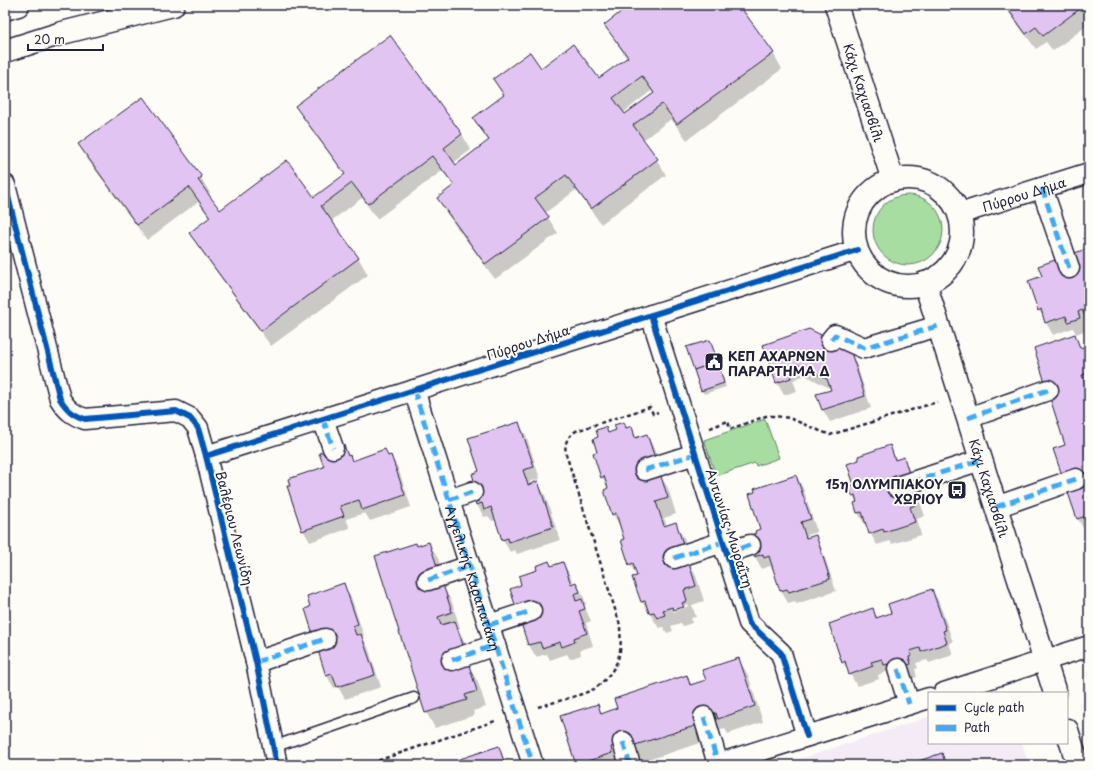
<svg xmlns="http://www.w3.org/2000/svg" width="1094" height="770" font-family="'Playpen Sans',sans-serif">
<rect width="100%" height="100%" fill="#fdfcf7"/>
<filter id="ink" filterUnits="userSpaceOnUse"><feTurbulence type="fractalNoise" baseFrequency=".025" numOctaves="2"/><feDisplacementMap in="SourceGraphic" scale="8" xChannelSelector="R" yChannelSelector="G"/><feConvolveMatrix kernelMatrix="1 2 1 2 8 2 1 2 1" color-interpolation-filters="sRGB"/></filter>
<g filter="url(#ink)">
<!-- built -->
<path fill="#f5ebf6" d="M929,717V743H1022L1029,765H781Z"/>
<!-- green -->
<g fill="#a7dda0" stroke="#64806e">
<circle cx="908" cy="230" r="35"/>
<path d="M765,419L779,458L756,466L755,463L716,476L704,440Z"/>
</g>
<!-- shadow -->
<g fill="#0003" fill-rule="evenodd">
<path d="M632,5H738L773,53L782,69L687,140L671,119L643,140L657,160L666,175L601,224L576,190L545,213L558,233L495,279L447,214L438,198L454,186L442,171L377,219L362,198L331,221L359,259L368,275L271,346L199,248L190,233L210,218L198,202L147,240L88,160L79,145L142,98L201,178L210,193L208,195L219,211L314,198L345,175L305,121L296,106L462,134L471,150L453,163L456,166L489,142L474,119L504,96L494,79L541,69L599,80L627,59L605,25ZM651,91L654,94L625,116L623,113Z"/>
<path d="M1003,5H1089V24L1053,51L1046,42L1036,49Z"/>
<path d="M1086,250L1089,255V322L1084,324L1086,330L1076,334L1073,328L1053,335L1039,310L1043,276Z"/>
<path d="M809,330L849,350L856,363L871,408L830,422L823,410L817,395L833,390L805,375L793,380L797,391L784,395L777,383Z"/>
<path d="M1075,336L1082,349L1087,347L1089,351V534L1087,535L1078,519L1069,492L1067,445Z"/>
<path d="M712,345L726,387L704,394L702,390Z"/>
<path d="M518,423L526,435L540,479L529,482L530,485L538,483L545,495L560,540L517,554L515,550L510,552L503,540L496,520L492,521L488,516L484,517L477,505L470,482L475,480Z"/>
<path d="M624,424L627,429L631,428L637,438L647,435L656,451L664,476L661,477L668,488L676,514L664,518L667,526L675,523L684,538L692,564L690,565L696,576L704,601L692,605L696,617L691,618L692,623L683,626L681,623L671,626L673,631L667,633L663,627L659,628L642,602L634,578L637,577L630,564L622,530L613,514L606,490L609,489L602,477L598,453L608,434L617,431ZM688,604L689,606L673,612V609Z"/>
<path d="M344,446L352,462L391,456L398,468L411,507L370,521L365,513L346,519L350,528L310,542L303,530L325,468Z"/>
<path d="M890,446L897,461L903,459L910,471L916,489L914,490L919,499L925,516L917,519L921,535L892,544L890,541L877,545L870,533L867,524L865,525L858,513L855,504H857L853,495L860,460Z"/>
<path d="M796,476L803,488L817,532L807,535L808,539L815,536L822,549L836,591L796,604L795,601L788,603L781,591L774,569H772L770,566L762,569L755,557L757,534L761,530Z"/>
<path d="M429,543L438,558L446,584L442,585L452,602L460,628L458,629L463,638L472,664L468,665L478,682L486,707L473,711L475,715L435,728L426,712L417,547Z"/>
<path d="M563,563L570,575L573,584L576,583L583,595L586,604L584,605L591,621L586,623L593,646L580,650L581,655L570,659L567,654L550,660L547,654L536,657L529,645L522,623V586L551,567Z"/>
<path d="M344,585L351,597L364,636L362,637L368,647L381,687L345,699L338,687L334,688L327,676L312,608Z"/>
<path d="M932,590L939,602L953,642L949,643L953,655L929,663L927,660L916,663L918,668L915,669L917,677L898,683L889,671L878,675L879,679L857,686L843,662L873,610L878,618L892,614Z"/>
<path d="M739,660L748,675L763,722L728,734L725,729L713,732L709,740L639,763L620,765H577L597,706L602,714L618,709L686,676L692,685L707,681Z"/>
<path d="M499,747L507,765H460Z"/>
<path d="M942,754L948,765H912Z"/>
</g>
<!-- building -->
<g fill="#e1c4f2" stroke="#22223b" fill-rule="evenodd">
<path d="M630,5H739L774,53L677,124L662,104L633,125L658,159L591,209L566,175L535,198L549,217L485,264L437,198L454,185L432,156L368,204L352,183L321,206L359,258L261,331L189,233L210,217L189,187L137,225L78,144L143,97L202,177L198,180L220,210L287,160L314,197L345,174L295,106L390,35L462,134L444,148L456,165L489,140L473,118L504,95L493,79L530,52L541,68L573,44L599,78L628,57L604,25ZM642,76L654,93L625,114L613,98Z"/>
<path d="M1005,5H1085L1043,36L1036,27L1026,34Z"/>
<path d="M1086,249L1089,256V315L1085,316L1082,310L1078,312L1080,318L1068,322L1066,316L1045,323L1041,309L1038,311L1028,281L1042,276L1038,266Z"/>
<path d="M809,329L850,349L865,396L822,410L816,394L831,390L827,379L797,364L787,367L791,378L776,383L763,345Z"/>
<path d="M1075,334L1080,348L1087,346L1089,351V373L1082,375L1087,390L1089,389V517V515L1077,519L1053,449L1065,445L1034,348Z"/>
<path d="M710,340L718,362L694,370L686,347Z"/>
<path d="M718,362L724,383L701,391L694,370Z"/>
<path d="M519,422L534,467L523,470L528,485L538,481L553,527L509,542L508,538L502,540L491,507L484,510L482,503L476,505L469,481L474,480L472,474L479,471L468,438Z"/>
<path d="M624,422L626,428L632,426L635,438L647,434L668,498L656,502L664,526L676,522L696,586L684,590L687,601L682,603L684,607L673,610L672,607L663,610L665,615L657,618L654,612L649,613L645,601L641,602L632,577L637,576L633,563L629,565L621,540L624,539L616,513L612,515L604,490L608,488L604,476L601,478L593,453L597,452L593,439L598,437L596,430L606,427L608,433L616,430L614,425Z"/>
<path d="M344,445L348,456L350,455L352,461L385,449L388,456L391,455L405,495L362,510L359,500L340,506L344,516L302,531L287,486H290L288,479L324,467L319,453Z"/>
<path d="M890,445L895,460L904,457L918,504L910,507L915,522L884,532L883,529L869,534L862,512L857,513L854,503L857,502L855,495L852,496L849,486L854,485L847,464L859,460L858,456Z"/>
<path d="M796,475L811,519L801,522L806,538L816,535L830,579L789,592L787,589L780,591L769,556L764,558L763,554L754,557L748,536L756,533L755,531L760,529L749,494L755,492L754,489Z"/>
<path d="M429,542L452,612L438,617L441,625L455,621L464,648L452,660L455,670L469,665L477,691L465,695L467,700L425,713L375,556L416,543L417,546Z"/>
<path d="M549,561L551,566L563,562L571,584L576,582L580,592L574,594L576,601L582,599L585,609L579,611L587,633L574,638L575,642L562,647L560,642L542,648L540,642L528,645L510,589L521,585L519,576L537,570L536,566Z"/>
<path d="M344,583L358,624L353,626L356,635L361,634L375,675L337,687L332,674L326,676L305,609L310,607L307,596Z"/>
<path d="M932,589L946,630L943,631L947,643L921,652L920,648L910,651L912,656L909,657L911,664L890,672L888,664L884,665L882,659L871,662L873,666L849,675L845,661L842,663L829,624L873,608L876,618L891,613L888,604Z"/>
<path d="M739,658L755,706L718,719L716,713L704,717L701,724L629,747L623,742L611,747L612,753L576,765L560,716L598,704L601,714L617,708L614,699L687,675L690,685L706,680L702,670Z"/>
<path d="M499,746L505,765H459L457,760Z"/>
<path d="M942,753L946,765H911L910,764Z"/>
</g>
<g fill="none" stroke-linecap="round" stroke-linejoin="round">
<!-- lane casing -->
<g stroke="#22223b" stroke-width="13">
<path id="lane" d="M273,747L414,698"/>
</g>
<!-- street casing -->
<g stroke="#22223b" stroke-width="23">
<g id="street">
<path d="M5,185L60,399C67,410 73,415 85,419L176,411L190,418L198,428L206,456L256,662L277,765"/>
<path d="M1042,188L1069,268"/>
<path id="s1" d="M959,214L1089,173"/>
<path d="M651,315L749,623L781,653L807,736"/>
<path d="M831,340L835,335L864,348L938,326"/>
<path d="M414,390L533,765"/>
<path d="M968,418L1048,390"/>
<path d="M323,419L333,448"/>
<path d="M206,456L857,250"/>
<path d="M645,470L695,454"/>
<path d="M897,487L981,460"/>
<path d="M449,500L472,492"/>
<path d="M996,507L1076,479"/>
<path d="M726,553L750,545"/>
<path d="M674,558L723,542"/>
<path d="M428,580L470,566"/>
<path d="M489,625L531,611"/>
<path d="M452,660L495,645"/>
<path d="M256,662L325,639"/>
<path d="M898,669L909,704"/>
<path d="M944,693L1089,646"/>
<path d="M704,717L718,764"/>
<path d="M623,742L630,765"/>
<path d="M715,765L929,698"/>
</g>
</g>
<!-- secondary casing -->
<g stroke="#22223b" stroke-width="25">
<g id="secondary">
<path id="s2" d="M836,5L893,180"/>
<path d="M5,9L18,5"/>
<path d="M5,51L62,33L173,5"/>
<circle cx="908" cy="232" r="54"/>
<path id="s3" d="M925,283L1055,693"/>
<path d="M1067,730L1078,765"/>
</g>
</g>
<!-- path -->
<g stroke="#22223b" stroke-width="2.5" stroke-dasharray="4 3" stroke-linecap="butt">
<path d="M710,428L728,421L730,429L766,416H775L789,418L830,435L937,402"/>
<path d="M538,707C554,702 580,696 594,689C604,682 617,668 619,655C622,645 620,635 620,625L566,454C564,443 567,437 576,431L650,407L653,414L658,412"/>
<path d="M365,765L495,721"/>
</g>
<!-- lane -->
<use href="#lane" stroke="#fdfcf7" stroke-width="10"/>
<!-- street -->
<use href="#street" stroke="#fdfcf7" stroke-width="20"/>
<!-- secondary -->
<use href="#secondary" stroke="#fdfcf7" stroke-width="22"/>
<!-- quiet -->
<g stroke="#3fa9f5" stroke-width="5" stroke-dasharray="10 5" stroke-linecap="butt">
<path d="M1042,188L1069,268"/>
<path d="M831,340L835,335L864,348L938,326"/>
<path id="s4" d="M414,390L533,765"/>
<path d="M968,418L1048,390"/>
<path d="M323,419L333,448"/>
<path d="M645,470L695,454"/>
<path d="M897,487L981,460"/>
<path d="M449,500L472,492"/>
<path d="M996,507L1076,479"/>
<path d="M726,553L750,545"/>
<path d="M674,558L723,542"/>
<path d="M428,580L470,566"/>
<path d="M489,625L531,611"/>
<path d="M452,660L495,645"/>
<path d="M256,662L325,639"/>
<path d="M898,669L909,704"/>
<path d="M704,717L718,764"/>
<path d="M623,742L630,765"/>
</g>
<!-- cycleway casing -->
<g stroke="#fdfcf7" stroke-width="8">
<g id="cycleway">
<path d="M5,185L60,399C67,410 73,415 85,419L176,411L190,418L198,428L206,456L256,662L277,765"/>
<path d="M651,315L749,623L781,653L807,736"/>
<path d="M206,456L857,250"/>
</g>
</g>
<!-- cycleway -->
<use href="#cycleway" stroke="#0057b8" stroke-width="6"/>
</g>
</g>
<!-- icons -->
<defs>
<g id="civic-square" transform="scale(1)"><rect x="-9" y="-9" width="18" height="18" rx="4" fill="#22223b" stroke="#fdfcf7"/><path d="M-.6-6.5H3V-4.5H.6V-3L4-1V1h2V6H-6V1h2V-1L-.6-3ZM-1.2 2.5V6h2.4V2.5Z" fill="#fff"/></g>
<g id="bus-square" transform="scale(1)"><rect x="-9" y="-9" width="18" height="18" rx="4" fill="#22223b" stroke="#fdfcf7"/><path d="M-5-6H5V4H4V6H2V4H-2V6H-4V4H-5ZM-3.5-4V0h7V-4ZM-3.5 1.2v1.5H-2V1.2ZM2 1.2v1.5H3.5V1.2Z" fill="#fff"/></g>
</defs>
<g fill-rule="evenodd">
<use href="#civic-square" x="714" y="362"/>
<use href="#bus-square" x="957" y="490"/>
</g>
<g text-anchor="middle" dominant-baseline="central" stroke-width="4" stroke-linejoin="round" paint-order="stroke">
<!-- street labels -->
<g font-size="13" fill="#22223b" stroke="#fdfcf7">
<text stroke="none"><textPath href="#s2" startOffset="92">Κάχι Καχιασβίλι</textPath></text>
<text stroke="none"><textPath href="#s1" startOffset="68">Πύρρου Δήμα</textPath></text>
<text transform="translate(528 342) rotate(-18)">Πύρρου Δήμα</text>
<text stroke="none"><textPath href="#s3" startOffset="215">Κάχι Καχιασβίλι</textPath></text>
<text transform="translate(235 528) rotate(76)">Βαλέριου Λεωνίδη</text>
<text transform="translate(730 528) rotate(72)">Αντωνίας Μωραΐτη</text>
<text stroke="none"><textPath href="#s4" startOffset="197">Αγγελικής Καραπατάκη</textPath></text>
</g>
<!-- poi labels -->
<g font-size="13" font-weight="bold" fill="#22223b" stroke="#fdfcf7" text-anchor="start">
<text x="728" y="355">ΚΕΠ ΑΧΑΡΝΩΝ<tspan x="728" dy="15">ΠΑΡΑΡΤΗΜΑ Δ</tspan></text>
<text x="943" y="483" text-anchor="end">15η ΟΛΥΜΠΙΑΚΟΥ<tspan x="943" dy="15">ΧΩΡΙΟΥ</tspan></text>
</g>
</g>
<!-- margin -->
<rect width="1094" height="770" fill="none" stroke="#fdfcf7" stroke-width="20"/>
<rect x="10" y="10" width="1074" height="750" fill="none" stroke="#22223b" stroke-width="1.5" filter="url(#ink)"/>
<!-- legend -->
<rect x="928" y="692" width="140" height="52" fill="#fdfcf7" stroke="#a5a5ac"/>
<rect x="936" y="705" width="20" height="6" fill="#0057b8" stroke="#a5a5ac"/>
<text x="964" y="712" font-size="12" fill="#22223b">Cycle path</text>
<rect x="936" y="725" width="20" height="6" fill="#3fa9f5" stroke="#a5a5ac"/>
<text x="964" y="732" font-size="12" fill="#22223b">Path</text>
<!-- scale -->
<path d="M28 44v6h75v-6" fill="none" stroke="#22223b" stroke-width="2"/>
<text x="34" y="44" font-size="12" fill="#22223b" stroke="#fdfcf7" stroke-width="3" paint-order="stroke">20 m</text>
</svg>
